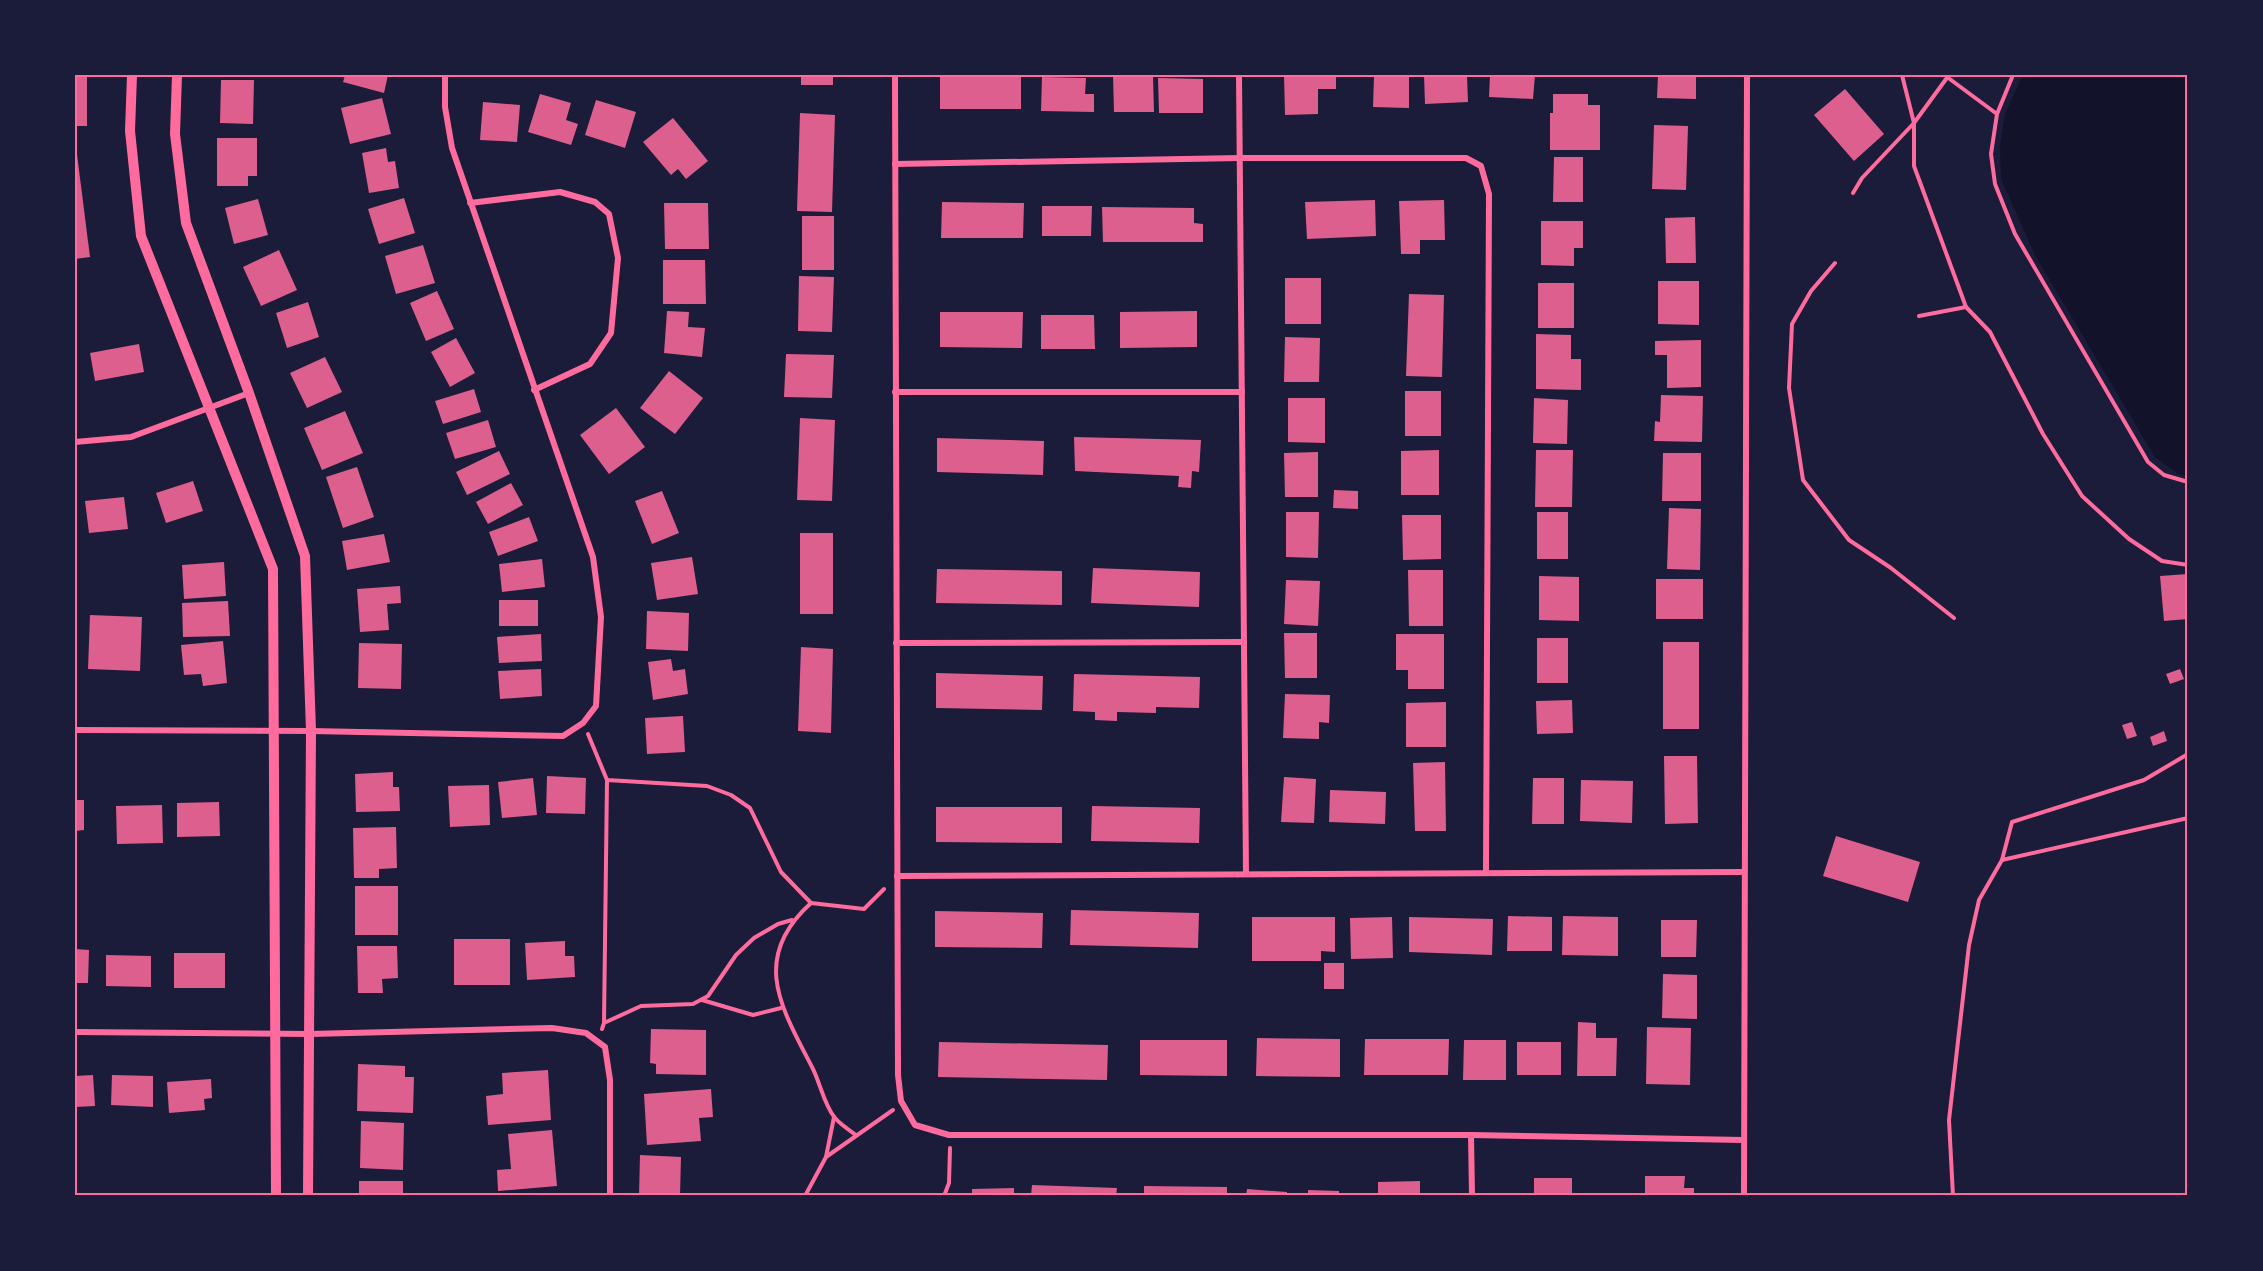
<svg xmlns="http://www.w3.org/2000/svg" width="2263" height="1271" font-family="Rubik,sans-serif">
<rect width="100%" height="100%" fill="#1b1b3a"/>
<!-- water -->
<path fill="#12122b" d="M2023,75H2188V476L2178,474L2155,457L2036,257L2001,179L2000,147L2005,114Z"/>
<!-- building -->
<g fill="#dd5f8e">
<rect x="75" y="75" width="12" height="51"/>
<path d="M345,75H388L384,93L343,82Z"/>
<rect x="801" y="75" width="32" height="10"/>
<path d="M940,75L1021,76V109H940Z"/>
<path d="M1113,75H1153L1154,112H1114Z"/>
<path d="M1284,75H1336V89H1318V114L1285,115Z"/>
<path d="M1374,75H1409V108L1373,107Z"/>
<path d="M1424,75H1467L1468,102L1425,104Z"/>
<path d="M1490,75H1535L1533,99L1489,97Z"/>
<path d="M1658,75H1696V99L1657,98Z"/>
<path d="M1042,77L1086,78L1085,94H1094V112L1041,111Z"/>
<path d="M1158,78L1203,79V113H1159Z"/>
<path d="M221,80H254L253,124L220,123Z"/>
<path d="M1845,89L1884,134L1854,161L1814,115Z"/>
<path d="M540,94L571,103L566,120L578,124L571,145L528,132Z"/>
<path d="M1553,94H1588V105H1600V150H1550V113H1553Z"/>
<path d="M382,98L391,134L350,144L341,108Z"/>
<path d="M596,100L636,112L625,148L585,135Z"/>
<path d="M483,102L520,105L517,142L480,140Z"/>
<path d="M800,113L835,115L832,212L797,211Z"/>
<path d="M673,118L708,161L686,179L678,169L671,175L643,142Z"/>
<path d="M1654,125L1688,126L1686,190L1652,189Z"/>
<path d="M217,138H257V176H248V186H217Z"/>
<path d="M386,148L388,162L395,161L399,188L369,193L362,153Z"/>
<path d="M75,154H77L90,257L75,259Z"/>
<path d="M1554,157H1583V202H1553Z"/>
<path d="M404,198L415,233L379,244L368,209Z"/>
<path d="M258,199L268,235L234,244L225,208Z"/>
<path d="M1375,200L1376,236L1307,239L1305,202Z"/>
<path d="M1444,200L1445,240H1420V254H1401L1399,201Z"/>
<path d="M942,202L1024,203L1023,238H941Z"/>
<path d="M664,203H708L709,249H665Z"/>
<path d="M1042,206H1092L1091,236H1042Z"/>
<path d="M1102,207L1194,208V223L1203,224V242H1103Z"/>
<rect x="802" y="216" width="32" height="54"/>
<path d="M1695,217L1696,263H1666L1665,218Z"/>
<path d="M1541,221H1583V248H1574V266L1541,265Z"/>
<path d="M423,245L435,283L396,294L385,256Z"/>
<path d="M279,250L297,290L261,306L243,267Z"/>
<path d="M663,260H705L706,304H663Z"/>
<path d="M799,276L834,277L832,332L798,331Z"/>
<rect x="1285" y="278" width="36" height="46"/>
<path d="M1658,281H1699V325L1658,324Z"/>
<rect x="1538" y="283" width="36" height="45"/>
<path d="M437,291L454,329L426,341L410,303Z"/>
<path d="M1409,294L1444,295L1442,377L1406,376Z"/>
<path d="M308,302L319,337L287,348L276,313Z"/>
<path d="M667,311L689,312L688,327L705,328L702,357L664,353Z"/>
<path d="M1197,311V347L1120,348V312Z"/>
<path d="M940,312H1023L1022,348L940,347Z"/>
<path d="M1041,315H1094L1095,349H1041Z"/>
<path d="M1536,334L1571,335V359H1581V390L1536,389Z"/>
<path d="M1285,337L1320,338L1319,382H1284Z"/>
<path d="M456,338L475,373L450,387L431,352Z"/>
<path d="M1701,340V387L1667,388V355H1655V341Z"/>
<path d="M139,344L144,372L95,381L90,353Z"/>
<path d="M786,354L834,355L832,398L784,397Z"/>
<path d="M325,357L342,392L307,408L290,373Z"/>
<path d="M669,371L703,398L675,434L640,408Z"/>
<path d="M474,389L481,412L443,424L435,401Z"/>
<rect x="1405" y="391" width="36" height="45"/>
<path d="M1661,395L1703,396L1702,442L1654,441L1655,421L1660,422Z"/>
<path d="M1288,398H1325V443L1288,442Z"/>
<path d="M1534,398L1568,400L1567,444L1533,443Z"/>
<path d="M616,408L645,447L609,474L580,435Z"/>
<path d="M345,411L363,453L322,470L304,428Z"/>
<path d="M800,418L835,420L832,501L797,500Z"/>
<path d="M488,420L496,447L455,459L446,433Z"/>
<path d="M1074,437L1201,440L1199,472L1192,471L1191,488L1178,487L1179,476L1075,471Z"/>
<path d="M937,438L1044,441L1043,475L937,472Z"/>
<path d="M1439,450V495H1401V451Z"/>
<path d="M1536,450H1573L1572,507H1535Z"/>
<path d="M499,451L510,474L467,495L456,472Z"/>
<path d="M1318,452V497H1285L1284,453Z"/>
<path d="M1663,453H1701V501H1662Z"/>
<path d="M357,467L374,517L343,528L326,477Z"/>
<path d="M193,481L203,511L166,523L156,493Z"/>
<path d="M511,483L523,505L488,524L476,502Z"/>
<path d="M1334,490L1358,491V509L1333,508Z"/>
<path d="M662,491L679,533L652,544L635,501Z"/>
<path d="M124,497L128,529L89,533L85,501Z"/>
<path d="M1669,508L1701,509L1700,570L1667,569Z"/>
<path d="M1286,512H1319L1318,558L1286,557Z"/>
<rect x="1537" y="512" width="31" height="47"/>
<path d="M1402,515H1441V559L1403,560Z"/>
<path d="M529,517L538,541L498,556L489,532Z"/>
<rect x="800" y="533" width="33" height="81"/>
<path d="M384,534L390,562L347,570L342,541Z"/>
<path d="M692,557L698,594L657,600L651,563Z"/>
<path d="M542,559L545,587L502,592L499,564Z"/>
<path d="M224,562L226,596L184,599L182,565Z"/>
<path d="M1093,568L1200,572L1199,607L1091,603Z"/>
<path d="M937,569L1062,571V605L936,603Z"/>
<path d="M1408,570H1443V626H1409Z"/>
<path d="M2188,574V619L2164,621L2160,576Z"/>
<path d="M1539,576L1579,577V621L1539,620Z"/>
<rect x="1656" y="579" width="47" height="40"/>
<path d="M1286,580L1320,581L1318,626L1284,624Z"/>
<path d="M400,586L401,603L387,604L389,630L360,632L357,589Z"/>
<rect x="499" y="600" width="39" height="26"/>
<path d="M228,601L230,636L183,637L182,603Z"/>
<path d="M647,611L689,613L688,651L646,649Z"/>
<path d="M90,615L142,617L140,671L88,669Z"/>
<path d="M1284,633H1317V678H1285Z"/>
<path d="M541,634L542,661L499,663L497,637Z"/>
<path d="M1396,634H1444V689H1408V670H1396Z"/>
<rect x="1537" y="638" width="31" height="45"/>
<path d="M223,641L227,683L203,686L201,674L184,675L181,645Z"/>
<rect x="1663" y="642" width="36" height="87"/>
<path d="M359,643L402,644L401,689L358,688Z"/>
<path d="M801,647L833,649L831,733L798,731Z"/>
<path d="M671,659L673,671L685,669L688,694L653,700L648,662Z"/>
<path d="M541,669L542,696L500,699L498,671Z"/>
<path d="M2180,669L2184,679L2170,684L2166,674Z"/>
<path d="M936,673L1043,676L1042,710L936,708Z"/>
<path d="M1074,674L1200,677L1199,708L1156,707V713L1117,712V721L1095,720V712L1073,711Z"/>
<path d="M1285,694L1330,695L1329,723L1319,722V739L1283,738Z"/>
<path d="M1572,700L1573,733L1537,734L1536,701Z"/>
<path d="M1446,702V747H1406V703Z"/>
<path d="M683,716L685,752L647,754L645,718Z"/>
<path d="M2132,722L2137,736L2127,739L2122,725Z"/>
<path d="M2164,731L2167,741L2153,746L2150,737Z"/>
<path d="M1664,756H1697L1698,823L1665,824Z"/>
<path d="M1445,762L1446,831H1415L1413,763Z"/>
<path d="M393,772V787H399L400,811L356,812L355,774Z"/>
<path d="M547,776L586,778L585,814L546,813Z"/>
<path d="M1284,777L1316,779L1314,823L1281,822Z"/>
<path d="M533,778L537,815L502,818L498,782Z"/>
<path d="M1533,778H1564V824H1532Z"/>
<path d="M1581,780L1633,781L1632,823L1580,821Z"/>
<path d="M489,785L490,825L450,827L448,786Z"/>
<path d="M1330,790L1386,792L1385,824L1329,822Z"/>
<path d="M75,800H84V830L75,831Z"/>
<path d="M219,802L220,836L177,837V803Z"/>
<path d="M162,805L163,843L117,844L116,806Z"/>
<path d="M1092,806L1200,808L1199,843L1091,841Z"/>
<path d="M936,807H1062V843L936,842Z"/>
<path d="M396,827L397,868L379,869V878H354L353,828Z"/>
<path d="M1836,836L1920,862L1908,902L1823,876Z"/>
<rect x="355" y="886" width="43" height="49"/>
<path d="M1071,910L1199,913L1198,948L1070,945Z"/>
<path d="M935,911L1043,913L1042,948L935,947Z"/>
<path d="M1508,916L1552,917V951H1507Z"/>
<path d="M1563,916L1618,917V956L1562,955Z"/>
<path d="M1252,917H1335V952L1321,951V961H1252Z"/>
<path d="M1392,917L1393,958L1351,959L1350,918Z"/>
<path d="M1409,917L1493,919L1492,955L1409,952Z"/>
<path d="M1661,920H1697L1696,957H1661Z"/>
<rect x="454" y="939" width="56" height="46"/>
<path d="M565,941V956H574L575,977L527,980L525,943Z"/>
<path d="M357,946H397L398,978L382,979L383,993H358Z"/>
<path d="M75,949L89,950L88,983H75Z"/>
<rect x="174" y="953" width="51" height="35"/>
<path d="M106,955L151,956V987L106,986Z"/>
<rect x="1324" y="963" width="20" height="26"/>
<path d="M1663,974L1697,975V1019L1662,1018Z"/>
<path d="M1578,1022L1596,1023V1038H1617L1616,1076H1577Z"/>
<path d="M1647,1027L1691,1028L1690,1085L1646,1084Z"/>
<path d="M651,1029L706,1030V1075L656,1074V1064L650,1063Z"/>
<path d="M1257,1038L1340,1039V1077L1256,1076Z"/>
<path d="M1365,1039H1449L1448,1075H1364Z"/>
<path d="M1140,1040H1227V1076L1140,1075Z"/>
<path d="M1464,1040H1506V1080H1463Z"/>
<path d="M939,1042L1108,1045L1107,1080L938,1077Z"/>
<rect x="1517" y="1042" width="44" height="33"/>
<path d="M358,1064L405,1066V1077H414L413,1113L357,1111Z"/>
<path d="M548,1070L551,1120L488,1125L486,1096L503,1094L502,1073Z"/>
<path d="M93,1075L95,1106L75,1107V1076Z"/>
<path d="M112,1075L153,1076V1107L111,1105Z"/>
<path d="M211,1079L212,1098L204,1099L205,1110L169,1113L167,1082Z"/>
<path d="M711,1089L713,1117L699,1118L701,1141L647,1145L644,1094Z"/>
<path d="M361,1121L404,1123L403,1170L360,1168Z"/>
<path d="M552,1130L557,1186L498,1191L497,1170L511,1169L508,1134Z"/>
<path d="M640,1155L681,1157L680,1196H639Z"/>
<path d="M1645,1176H1685L1684,1188H1694V1196H1645Z"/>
<rect x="1534" y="1178" width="38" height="18"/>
<rect x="359" y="1181" width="44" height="15"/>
<path d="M1420,1181V1196H1378V1182Z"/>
<path d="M1032,1185L1117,1188L1116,1196H1031Z"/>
<path d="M1144,1186L1227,1187V1196H1144Z"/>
<path d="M1014,1188V1196H972V1189Z"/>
<path d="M1247,1189L1287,1192V1196H1246Z"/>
<path d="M1308,1190L1339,1191V1196H1308Z"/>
</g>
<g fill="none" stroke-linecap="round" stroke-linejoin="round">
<!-- path -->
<g stroke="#ff6b9d" stroke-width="4">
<path d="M1902,75L1914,123V166L1966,307L1990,332L2043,434L2082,496L2129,539L2162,561L2188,565"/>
<path d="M2013,75L1997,114L1991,154L1995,184L2015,234L2148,462L2164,475L2188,482"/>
<path d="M1947,77L1997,114"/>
<path d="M1853,193L1862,178L1914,123L1949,75"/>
<path d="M1835,263L1811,291L1792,324L1789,388L1803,480L1849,540L1891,568L1954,618"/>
<path d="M1919,316L1966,307"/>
<path d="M588,734L607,780L707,786L731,795L750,808L781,872L811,903"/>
<path d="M2002,860L2188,818"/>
<path d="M702,1000L753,1015L781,1008"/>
<path d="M604,1023L607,780"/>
<path d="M602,1029L604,1023L641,1006L693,1004L708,996L736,955L754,938L778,924L792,920"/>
<path d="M856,1135C849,1130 840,1124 835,1118C824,1105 820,1082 812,1067C781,1007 750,958 811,903L864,909L884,889"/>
<path d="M826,1157L834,1117"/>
<path d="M805,1196L826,1157L893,1110"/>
<path d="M944,1196L949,1183L950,1148"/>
<path d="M1953,1196L1949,1120L1969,945L1979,900L2002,860L2012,822L2144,780L2188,754"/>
</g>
<!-- minor -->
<g stroke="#ff6b9d" stroke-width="6">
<path d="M895,75L898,1075L901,1101L915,1125L949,1135H1471L1744,1140"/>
<path d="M1239,75L1246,874"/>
<path d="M895,164L1240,158H1466L1481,166L1489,194L1486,873"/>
<path d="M470,203L560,192L595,202L609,214L618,258L611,333L590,364L534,390"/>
<path d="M895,392H1242"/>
<path d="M75,442L131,437L249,393"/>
<path d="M896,643L1244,642"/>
<path d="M75,730L311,731L563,736L583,723L596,706L601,617L593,557L452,148L445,107V75"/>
<path d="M897,876L1744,872"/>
<path d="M75,1032L310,1034L552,1028L586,1033L605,1047L610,1080V1196"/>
<path d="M1471,1135L1472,1196"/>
<path d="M1744,1196L1747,75"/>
</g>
<!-- tertiary -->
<g stroke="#ff6b9d" stroke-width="10">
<path d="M132,75L130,131L141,236L273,569L276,1196"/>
<path d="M177,75L175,134L186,223L249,393L305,556L311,731L308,1196"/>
</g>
</g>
<!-- border -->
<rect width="2263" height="1271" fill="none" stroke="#1b1b3a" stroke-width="153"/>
<rect x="76" y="76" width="2110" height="1118" fill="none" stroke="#ff6b9d" stroke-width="2"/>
</svg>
